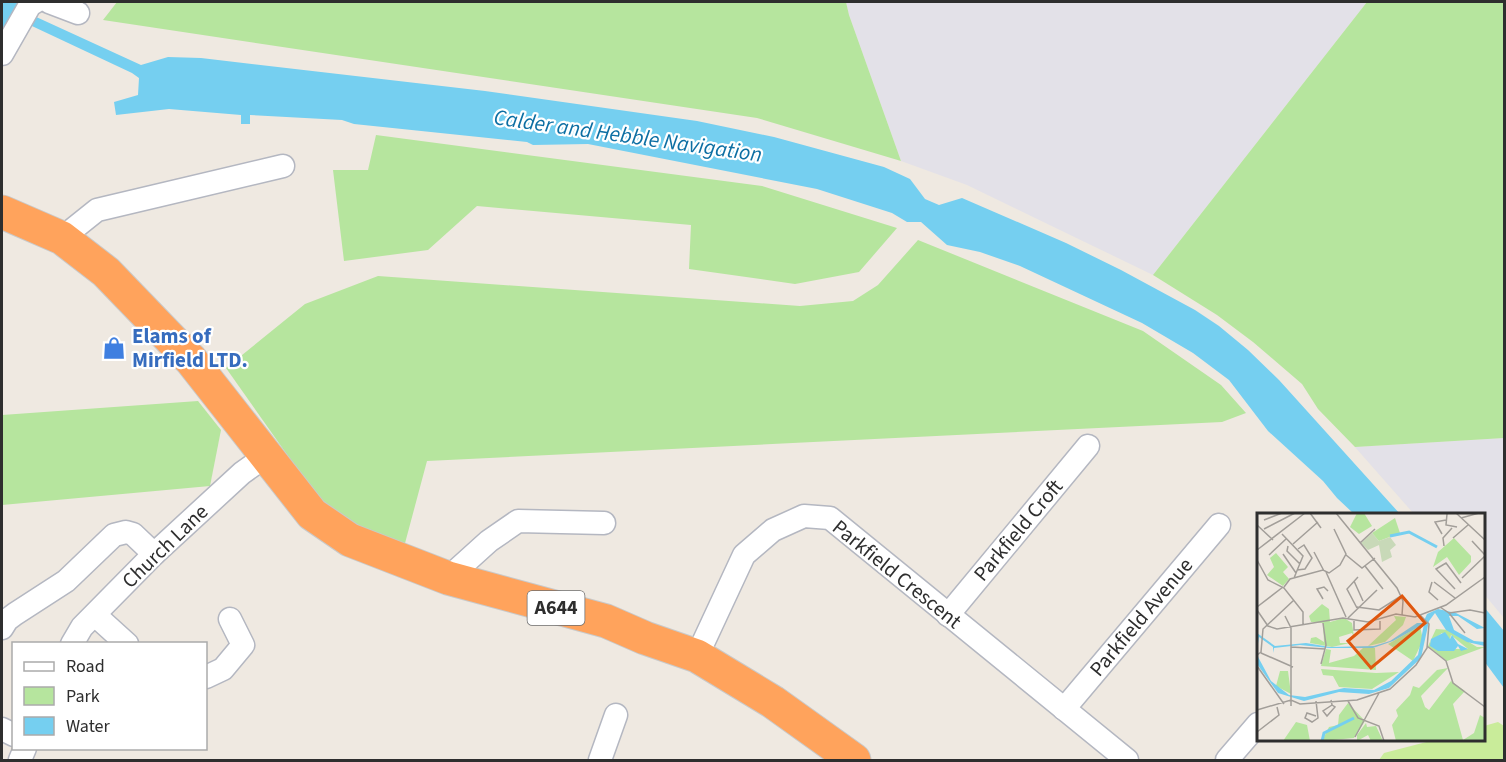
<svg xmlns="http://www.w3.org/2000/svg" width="1506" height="762" font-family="'Source Sans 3',sans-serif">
<rect width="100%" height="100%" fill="#efe9e1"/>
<!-- industrial -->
<g fill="#e3e1e8">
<path d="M846,2H1367L1153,275L967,185L901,161L849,15Z"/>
<path d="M1504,438V618L1484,594V514H1414L1355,447Z"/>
</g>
<!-- green -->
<g fill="#b6e59e">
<path d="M117,2H846L849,15L901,161L757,118L103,20Z"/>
<path d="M1367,2H1504V438L1355,447L1318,409L1302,384L1253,342L1217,315L1153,275Z"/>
<path d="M376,135L762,186L897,228L859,272L795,284L689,269L691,225L477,206L428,250L344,261L333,170H368Z"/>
<path d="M918,240L1143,331L1221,385L1246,413L1222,422L427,461L404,547L352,526L317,497L226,368L305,304L378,276L800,306L853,301L878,285Z"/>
<path d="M198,401L221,430L210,486L2,505V415Z"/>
</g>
<!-- pitch -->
<path fill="#c9ec9a" d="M1498,722L1504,726V760H1379L1384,753L1434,740H1484V726Z"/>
<!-- water -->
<g fill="#75cff0">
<path d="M2,2H23L21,10L141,65L168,57L201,58L485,91L697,121L774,137L884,167L910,179L925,199L939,205L962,198L1066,243L1121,270L1195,310L1219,326L1248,350L1279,380L1400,514H1354L1337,498L1323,481L1268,431L1229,380L1193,353L1142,323L1020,266L980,252L947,245L921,222H907L892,213L817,189L588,144L533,145L527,142L354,124L342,120L250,115V124H241V115L169,109L116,115L114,102L138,95L139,78L132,73L17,19L8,28L2,29Z"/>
<path d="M1484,607L1504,631V688L1484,661Z"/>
</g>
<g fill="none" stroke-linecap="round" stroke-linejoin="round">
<!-- minor casing -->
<g stroke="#b4b7c1" stroke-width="25">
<g id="minor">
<path d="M49,2L78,13"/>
<path d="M2,54L30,5L35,2"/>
<path d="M62,238L97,210L283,166"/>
<path d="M448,578L489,541L518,521L604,523"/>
<path d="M95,615L127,644"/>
<path d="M948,615L1088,446"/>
<path d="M2,628L7,620L15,614L66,581L114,535L126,532L133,534L154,554"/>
<path d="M72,644L82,627L154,554L242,473L266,456"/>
<path d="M697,656L744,555L773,530L804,516L830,518L1127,760"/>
<path d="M206,677L223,669L243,645L230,619"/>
<path d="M1064,709L1219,525"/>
<path d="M2,729L14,735"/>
<path d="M20,760L25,748"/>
<path d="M600,760L616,715"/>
<path d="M1227,760L1258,724"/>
</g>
</g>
<!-- highway casing -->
<g stroke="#c9c9c9" stroke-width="35">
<path id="highway" d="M2,212L62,238L106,272L191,360L312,514L350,540L448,578L606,621L645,638L697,656L773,702L854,760"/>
</g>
<!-- minor -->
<use href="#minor" stroke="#fff" stroke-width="22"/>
<!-- highway -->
<use href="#highway" stroke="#ffa35c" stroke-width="33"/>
</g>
<!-- icons -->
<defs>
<g id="shop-bare" transform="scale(1.8)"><path d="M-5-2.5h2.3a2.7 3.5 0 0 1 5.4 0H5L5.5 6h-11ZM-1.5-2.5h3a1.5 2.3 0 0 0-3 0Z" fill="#3f7fe0" stroke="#fff" stroke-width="2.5" paint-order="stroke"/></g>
</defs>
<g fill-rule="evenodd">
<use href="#shop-bare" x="114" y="348"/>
</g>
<g text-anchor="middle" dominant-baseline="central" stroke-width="4.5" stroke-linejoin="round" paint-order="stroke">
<!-- shield labels -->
<rect fill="#fff" stroke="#6d6d6d" stroke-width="1.5" x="527.5" y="591" width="57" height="34" rx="4.5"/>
<g font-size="20" font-weight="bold" fill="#2e2e2e">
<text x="556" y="608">A644</text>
</g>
<!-- shop labels -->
<g font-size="21" font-weight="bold" fill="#366cbe" stroke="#fff" text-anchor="start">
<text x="132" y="336">Elams of<tspan x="132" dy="24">Mirfield LTD.</tspan></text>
</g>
<!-- street labels -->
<g font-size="21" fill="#2e2e2e" stroke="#fff">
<text transform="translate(1018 530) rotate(-50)">Parkfield Croft</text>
<text transform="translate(165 546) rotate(-44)">Church Lane</text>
<text transform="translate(897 574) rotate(39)">Parkfield Crescent</text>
<text transform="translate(1141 617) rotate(-50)">Parkfield Avenue</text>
</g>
<!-- water labels -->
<g font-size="22" font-style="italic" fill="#0d6fa3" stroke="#fff">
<text transform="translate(628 136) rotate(8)">Calder and Hebble Navigation</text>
</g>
</g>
<!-- overview -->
<g transform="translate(1257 513)">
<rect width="228" height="228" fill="#efe9e1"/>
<path d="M100,0H107L115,13L102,21L93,14ZM138,5L143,20L122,28L115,20ZM197,25L214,43V49L202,62L190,44L176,54L181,39ZM19,40L31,54L26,59L32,66L26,73L10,62L17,54L13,45ZM65,91L72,96L73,109L87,105L95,110L97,124L95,120L82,124L83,130H93L75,134L53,130L54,125L59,124L67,129L66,110L54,109L52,103ZM137,103L149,104L146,112L128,129L111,133L139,107ZM163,113L166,127L156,148L131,131ZM179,116L192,117L220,134H228L190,148L171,133ZM185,120L193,126L194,122L211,136H186L173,129ZM106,135H118L119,157L64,153L69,136L74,137L72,150L97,143ZM191,155L164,183L168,194L172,197L194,168L208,178L196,191L206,227L217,220L223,202L228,205V228H139L135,212L141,203L139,197L153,182L156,173L162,175L180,157ZM64,156L119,160L142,159L115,176L82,174L76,163L66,162ZM23,158H31L34,181L19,173ZM91,190L108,208L97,225L65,228L72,214L81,212L82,202ZM39,209L50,212L53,228H26ZM109,210L110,214L119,213L126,228H114L111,222L100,228V222Z" fill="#b6e59e" fill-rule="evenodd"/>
<path d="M115,20L122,28L133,24L139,32L133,37L135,44L125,49L122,32L111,37L104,30Z" fill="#c8d9b8"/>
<path d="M181,96L199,100L228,115L220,116L201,103H192L197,117L217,128L228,129V133L210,129L189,117L178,100L172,108L164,145L132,175L112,181L82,179L47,188L21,180L0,151V142L14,168L32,182L48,184L87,175L117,177L134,168L161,142L167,111L136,128L116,135H72L43,132L17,135L16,140V134L2,124L0,137V120L18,133L49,130L73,134L117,133L133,128L160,110H166L170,101ZM188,119L193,126L195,122L201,131L211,136L204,138L201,133L197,138H181L173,133L174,126Z" fill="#75cff0"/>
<path fill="none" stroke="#75cff0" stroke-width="3" d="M133,23L152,19L180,34M65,228L67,220L97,205"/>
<path fill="none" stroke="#a29e99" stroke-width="1.5" d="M53,0L64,15M79,0L140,75L146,88L145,102M199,0L228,27M190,1L189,12L200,14M204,5L222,0M7,7L25,0M0,12L16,27M7,16L38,0M25,21L46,43L37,65M185,21L178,9L189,7M196,25L211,12M215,28L228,42M103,30L118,16M36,31L61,9M31,33L30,38L43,51M187,33L186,25L195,15M0,37L48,0M57,39L67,58M26,41L39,60M12,42L29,26M89,42L105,55L118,45M0,47L11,67L27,75L46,99V111M108,53L126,76M40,57L48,56L55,45L47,32L41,36M69,59L89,104M205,65L228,43M97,68L106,88M175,69L172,79L181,87M177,69L198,85M27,74L33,66L66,57L72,60L83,52L89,41L77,16M198,76L179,56L189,50L204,70M66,86L60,76L67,74L71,78M0,94L26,74M100,94L122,97L144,83M183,94L192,100L213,97L228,100M100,95L90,76L101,64M0,97L11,113L20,116L86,105L111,109L139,101L158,104L189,92L228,64M192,100L208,120M28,103L34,115V193M91,105L120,77M97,108V117L123,116V108M170,133L189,148L196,170L228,194M34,134L68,136M4,140L36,154M0,142L4,139L6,116L37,87M64,151L69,132L66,110M0,153L27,191M74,187L75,192L66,198L70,203L78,194L75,192M91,188L101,205L122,213L127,228M0,197L34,187L43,191L100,187L133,176L159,152L170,135L172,111L163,102M59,203L50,200L48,205L55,209L61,205L59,188M0,219L22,202L20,194M98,224L122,180"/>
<path fill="#df570e" fill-opacity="0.15" stroke="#df570e" stroke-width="3" d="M145,83L168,110L114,155L91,128Z"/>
<rect width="228" height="228" fill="none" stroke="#2e2e2e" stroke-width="3"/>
</g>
<!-- border -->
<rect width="1506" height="762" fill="none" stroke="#2e2e2e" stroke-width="6"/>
<!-- legend -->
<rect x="12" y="642" width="195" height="108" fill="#ffffff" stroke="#ababab" stroke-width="1.5"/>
<rect x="24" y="662" width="30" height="9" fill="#ffffff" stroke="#ababab" stroke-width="1.5"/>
<text x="66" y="672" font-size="18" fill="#2e2e2e">Road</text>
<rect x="24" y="687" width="30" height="18" fill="#b6e59e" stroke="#ababab" stroke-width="1.5"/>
<text x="66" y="702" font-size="18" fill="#2e2e2e">Park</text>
<rect x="24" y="717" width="30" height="18" fill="#75cff0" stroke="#ababab" stroke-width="1.5"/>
<text x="66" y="732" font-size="18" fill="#2e2e2e">Water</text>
</svg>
